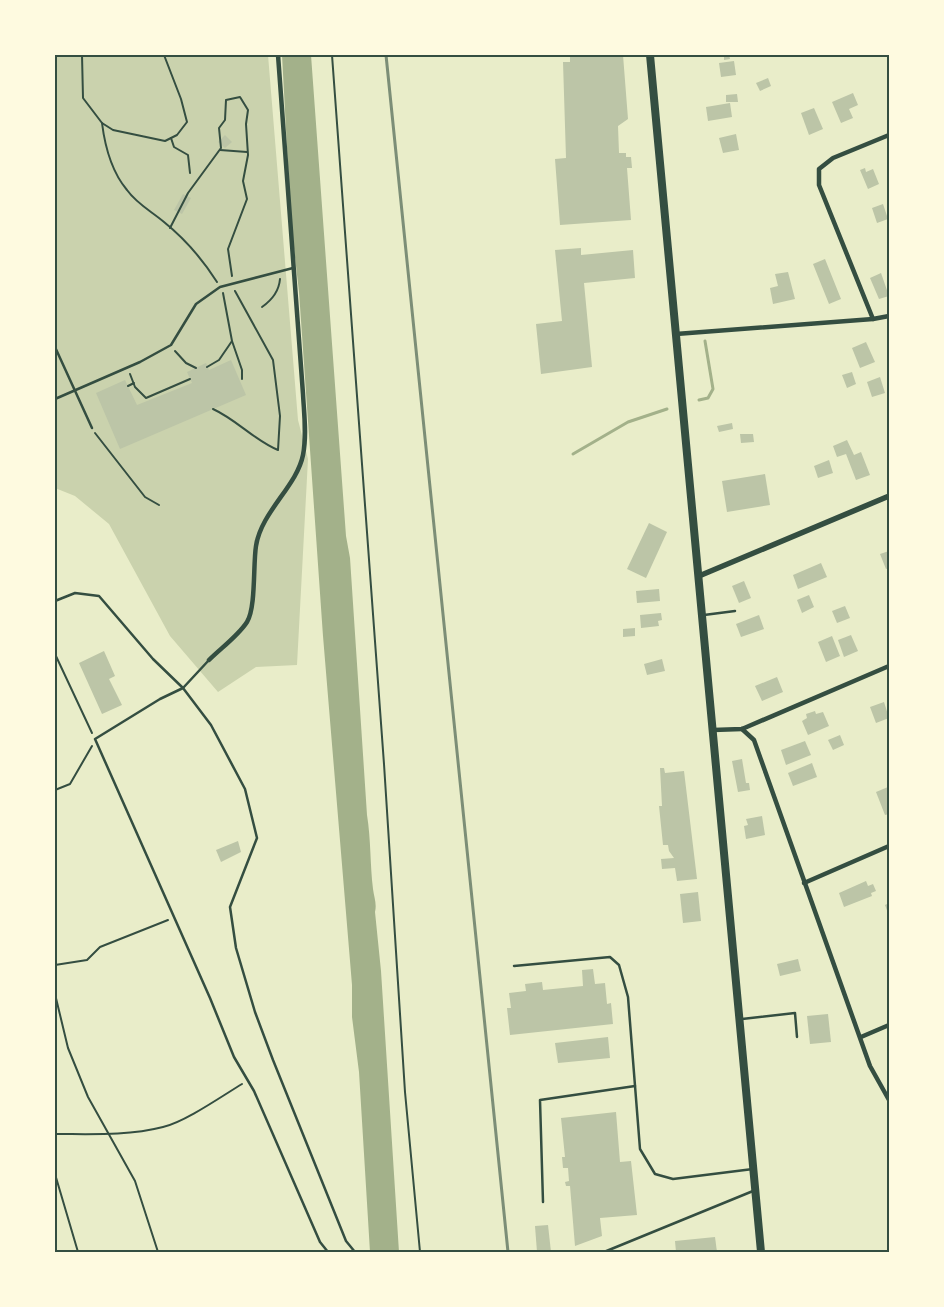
<svg xmlns="http://www.w3.org/2000/svg" width="944" height="1307" font-family="Merriweather,serif">
<rect width="100%" height="100%" fill="#e9edc9"/>
<!-- green -->
<path fill="#cad2ad" d="M55,55H268L298,420L308,459L297,665L256,667L218,692L170,636L109,524L75,496L55,488Z"/>
<!-- water -->
<path fill="#a3b18a" d="M282,55H311L346,536L350,558L367,815C371,840 370,864 373,889C374,897 377,904 375,912L381,971L399,1252H370L359,1072L352,1017V985L323,636L299,292L291,222Z"/>
<g fill="none" stroke-linecap="round" stroke-linejoin="round">
<!-- stream -->
<g stroke="#a3b18a" stroke-width="3">
<path d="M699,400L708,398L713,389L705,341"/>
<path d="M573,454L628,422L667,409"/>
</g>
</g>
<!-- building -->
<g fill="#bcc5a7">
<path d="M570,55H623L628,119L618,126L619,153H626V157H631L632,168H627L631,220L560,225L555,159L566,158L563,62H570Z"/>
<path d="M724,55H729L730,59L724,60Z"/>
<path d="M734,61L736,75L721,77L719,63Z"/>
<path d="M768,78L771,86L760,91L756,83Z"/>
<path d="M853,93L858,105L849,109L853,118L841,123L832,102Z"/>
<path d="M737,94L738,102H726V95Z"/>
<path d="M730,103L732,117L708,121L706,107Z"/>
<path d="M814,108L823,129L809,135L801,113Z"/>
<path d="M736,134L739,150L723,153L719,138Z"/>
<path d="M225,135L232,142L225,148L218,142Z"/>
<path d="M865,168L866,172L873,169L879,184L868,189L860,170Z"/>
<path d="M183,194L191,198L182,214L174,210Z"/>
<path d="M883,204L888,219L877,223L872,208Z"/>
<path d="M581,248V255L633,250L635,278L584,283L592,367L541,374L536,324L562,321L555,250Z"/>
<path d="M825,259L841,299L829,304L813,264Z"/>
<path d="M788,272L795,299L773,304L770,288L778,286L775,274Z"/>
<path d="M881,273L889,296L879,299L870,278Z"/>
<path d="M866,342L875,362L860,368L852,348Z"/>
<path d="M231,360L246,395L120,449L96,393L125,380L137,405L192,383L187,372L206,363L209,370Z"/>
<path d="M852,372L856,384L847,388L842,375Z"/>
<path d="M880,377L885,393L872,397L867,382Z"/>
<path d="M732,423L733,429L719,432L717,426Z"/>
<path d="M740,434H753L754,442L741,443Z"/>
<path d="M847,440L854,455L861,452L870,475L856,480L846,454L837,457L833,446Z"/>
<path d="M829,460L833,473L818,478L814,466Z"/>
<path d="M765,474L770,505L727,512L722,481Z"/>
<path d="M649,523L667,532L646,578L627,569Z"/>
<path d="M889,551V568L886,569L880,554Z"/>
<path d="M821,563L827,577L798,589L793,575Z"/>
<path d="M744,581L751,598L739,603L732,586Z"/>
<path d="M659,589L660,601L637,603L636,591Z"/>
<path d="M809,595L814,607L802,613L797,600Z"/>
<path d="M845,606L850,618L837,623L832,611Z"/>
<path d="M661,613L662,620L658,621L659,626L641,628L640,615Z"/>
<path d="M759,615L764,629L741,637L736,624Z"/>
<path d="M635,628V636L623,637V629Z"/>
<path d="M851,635L858,651L844,657L838,640Z"/>
<path d="M832,636L840,656L826,662L818,642Z"/>
<path d="M104,651L115,676L109,679L122,705L102,714L79,663Z"/>
<path d="M662,659L665,671L647,675L644,664Z"/>
<path d="M777,677L783,692L762,701L755,686Z"/>
<path d="M884,702L889,718L876,723L870,707Z"/>
<path d="M815,711L816,714L823,712L829,726L808,735L802,721L807,718L806,714Z"/>
<path d="M840,735L844,745L833,750L828,740Z"/>
<path d="M805,741L811,755L786,765L781,750Z"/>
<path d="M742,759L746,783H749L750,790L738,792L732,761Z"/>
<path d="M812,763L817,777L793,786L788,773Z"/>
<path d="M660,768H664L665,773L684,771L697,879L677,881L675,868L662,869L661,859L674,858L669,851L668,845H663L659,806H662Z"/>
<path d="M888,787L889,814L885,815L876,792Z"/>
<path d="M762,816L765,835L746,839L744,826L748,825L746,819Z"/>
<path d="M238,841L241,852L221,862L216,850Z"/>
<path d="M866,881L868,886L873,884L876,891L871,893L872,896L844,907L839,893Z"/>
<path d="M698,892L701,921L683,923L680,894Z"/>
<path d="M889,903V916L885,905Z"/>
<path d="M798,959L801,971L780,976L777,964Z"/>
<path d="M593,969L595,984L605,983L607,1004L611,1003L613,1024L510,1035L507,1008H511L509,993L526,991L525,984L542,982L543,990L583,986L582,970Z"/>
<path d="M828,1014L831,1042L810,1044L807,1016Z"/>
<path d="M608,1037L610,1058L558,1063L555,1043Z"/>
<path d="M616,1112L620,1162L631,1161L637,1215L600,1218L602,1236L575,1246L570,1186H566L565,1182L569,1181L568,1168H563L562,1157H565L561,1118Z"/>
<path d="M548,1225L551,1252H537L535,1226Z"/>
<path d="M715,1237L717,1252H676L675,1241Z"/>
</g>
<g fill="none" stroke-linecap="round" stroke-linejoin="round">
<!-- path -->
<g stroke="#344e41" stroke-width="2">
<path d="M82,55L83,98L102,123L113,130L165,141L177,135L187,122L181,99L164,55"/>
<path d="M332,55L384,764L405,1092L420,1252"/>
<path d="M102,123C105,147 111,171 127,190C137,204 151,211 164,222C185,239 203,260 217,282"/>
<path d="M171,138L174,147L188,155L190,173"/>
<path d="M220,150L247,152"/>
<path d="M170,228L188,193L221,148L219,128L225,120L226,100L240,97L248,110L246,124L248,155L243,181L247,199L228,249L232,276"/>
<path d="M223,293L232,341L242,370V379"/>
<path d="M262,307C272,300 279,291 280,279"/>
<path d="M175,351L186,363L196,368"/>
<path d="M207,367L219,360L232,341"/>
<path d="M130,374L135,387L146,398L190,379"/>
<path d="M128,386L134,383"/>
<path d="M213,409C237,420 254,440 278,450L280,416L273,360L235,291"/>
<path d="M95,433L145,497L159,505"/>
<path d="M55,654L92,733"/>
<path d="M55,790L70,784L92,746"/>
<path d="M55,965L87,960L100,947L168,920"/>
<path d="M55,994L68,1048L88,1097L135,1181L158,1252"/>
<path d="M55,1134C91,1134 128,1136 163,1127C185,1122 222,1096 242,1084"/>
<path d="M55,1174L78,1252"/>
</g>
<!-- service -->
<g stroke="#344e41" stroke-width="2.5">
<path d="M55,347L92,428"/>
<path d="M55,399L140,362L171,345L196,304L220,287L293,268"/>
<path d="M55,601L75,593L99,596L153,659L183,688L209,660"/>
<path d="M704,615L735,611"/>
<path d="M514,966L610,957L619,965L628,997L640,1149L655,1174L673,1179L753,1169"/>
<path d="M742,1019L795,1013L797,1037"/>
<path d="M543,1202L540,1100L635,1086"/>
<path d="M328,1252L320,1242L254,1091L234,1057L210,998L95,739L160,699L183,688L211,725L245,789L257,838L230,907L236,948L255,1012L273,1060L346,1241L355,1252"/>
<path d="M604,1252L753,1191"/>
</g>
<!-- minor -->
<g stroke="#344e41" stroke-width="4.5">
<path d="M873,319L819,185V169L833,158L889,135"/>
<path d="M676,334L873,319L889,316"/>
<path d="M209,660C221,648 238,636 247,622C256,608 253,564 256,546C261,512 297,486 303,455C307,435 304,414 303,394L278,55"/>
<path d="M742,729L754,740L870,1066L889,1100"/>
<path d="M713,730L742,729L889,666"/>
<path d="M804,883L889,846"/>
<path d="M861,1037L889,1025"/>
</g>
<!-- tertiary -->
<path stroke="#344e41" stroke-width="5.5" d="M699,576L889,496"/>
<!-- primary -->
<path stroke="#344e41" stroke-width="8" d="M650,55L761,1252"/>
<!-- rail -->
<path stroke="#7c8e77" stroke-width="3" d="M386,55L508,1252"/>
</g>
<!-- border -->
<rect width="944" height="1307" fill="none" stroke="#fefae0" stroke-width="112"/>
<rect x="56" y="56" width="832" height="1195" fill="none" stroke="#344e41" stroke-width="2"/>
</svg>
